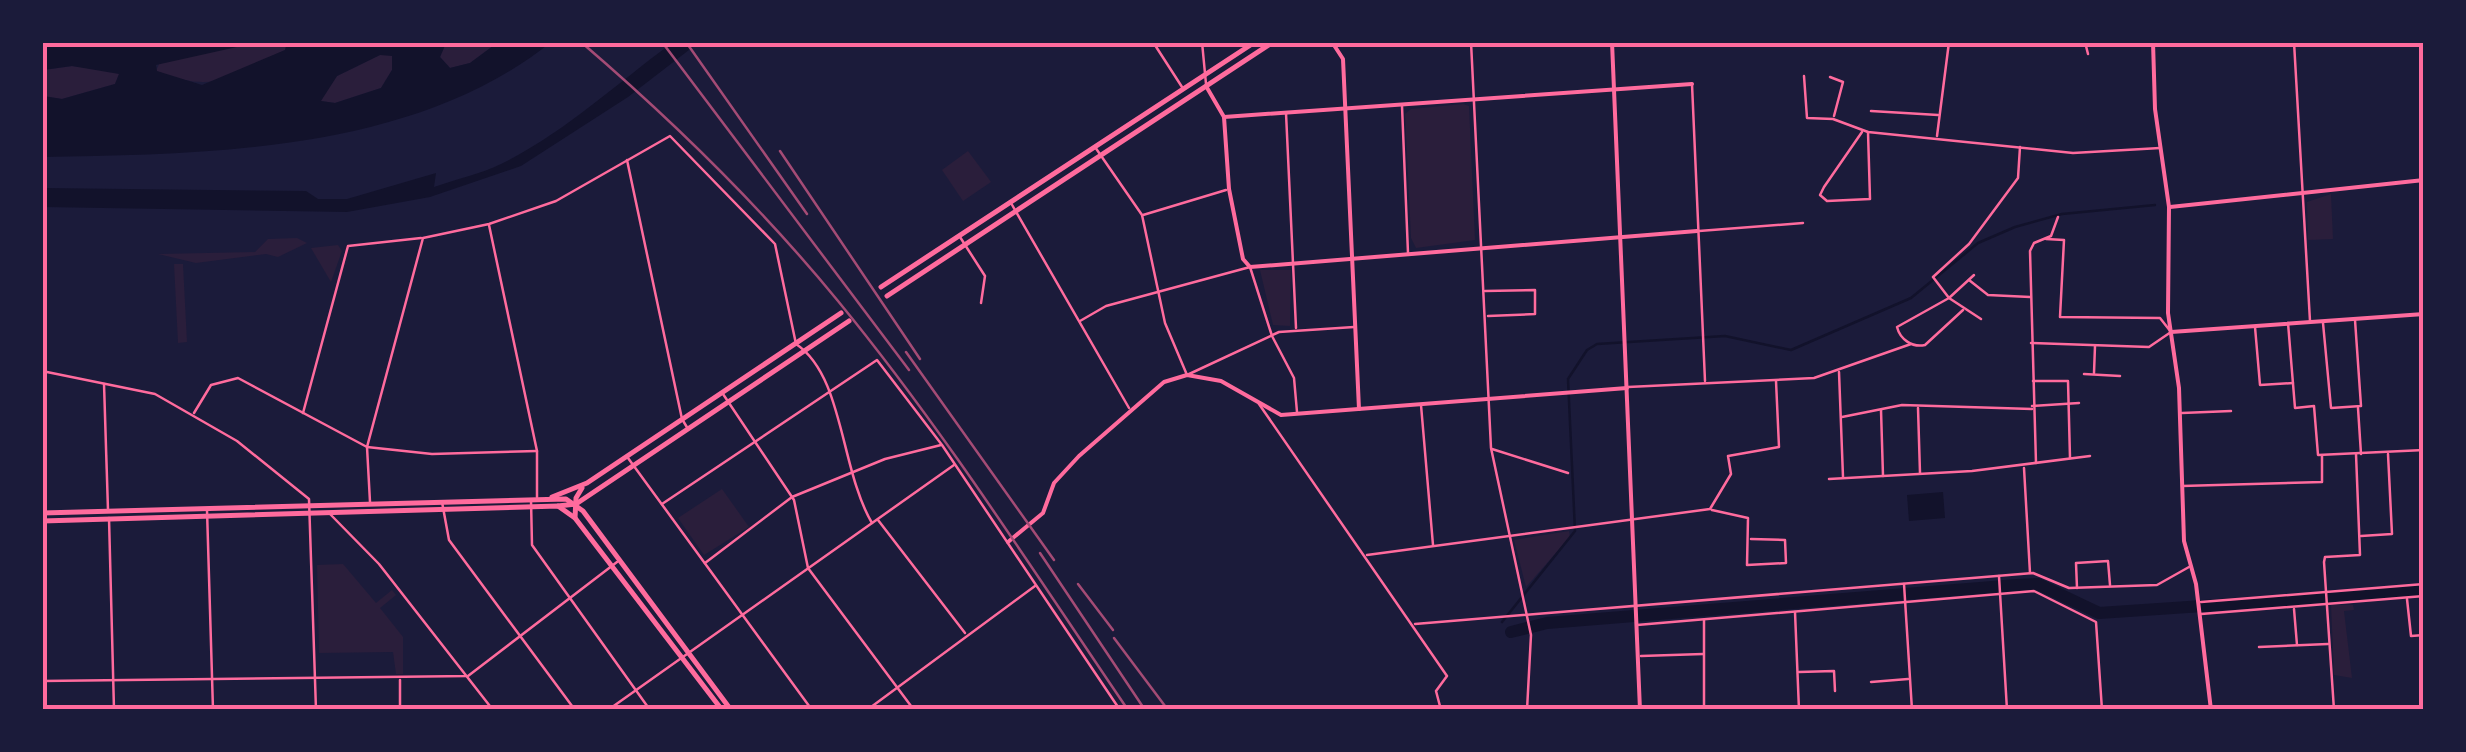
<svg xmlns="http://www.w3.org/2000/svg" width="2466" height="752" font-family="Montserrat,sans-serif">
<rect width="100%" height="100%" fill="#1b1b3a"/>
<!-- green -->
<g fill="#2a1e3b">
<path d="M255,43H287L285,50C230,76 217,95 156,71L160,62Z"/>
<path d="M446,43H497L470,63L450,68L440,57Z"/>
<path d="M380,55H392V70L381,88L335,103L320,101L337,76Z"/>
<path d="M72,66L119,72V74L115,84L62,99L43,96V70Z"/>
<path d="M1463,104L1469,106L1475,240L1416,248L1411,238L1405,114L1411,109Z"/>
<path d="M968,151L991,182L963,201L942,170Z"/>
<path d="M2331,194L2333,239L2308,240L2307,202Z"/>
<path d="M297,238L307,243L278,257L266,254L196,263L158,254L255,252L268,239Z"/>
<path d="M338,245L342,251L331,282L311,248Z"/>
<path d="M174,264H183L187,342L178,343Z"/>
<path d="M1260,270H1291L1290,326L1273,325Z"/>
<path d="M722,489L749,527L704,555L678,518Z"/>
<path d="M1569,531L1570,537L1526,587L1514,540Z"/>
<path d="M343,564L376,603L392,590L396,595L380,608L403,637V674H396L393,652L319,653L317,565Z"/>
<path d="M2331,605H2353L2354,610L2344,611L2352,678L2334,675Z"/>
</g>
<!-- water -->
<g fill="#12122b" fill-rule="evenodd">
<path d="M43,42L255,43L156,65L157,71L202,85L285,50L287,43H446L440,57L450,68L470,63L497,43H550C412,152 211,154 43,157V96L62,99L115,84L119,74L72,66L43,70ZM380,55L392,56V70L381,88L335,103L321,101L337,76Z"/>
<path d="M672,43H698L628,97L521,166L430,197L347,212L43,207V188L306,191L318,199H347L436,173L434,187C456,179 481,174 501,164C564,133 616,84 672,43Z"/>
<path d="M1943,492L1945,518L1909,521L1907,495Z"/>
</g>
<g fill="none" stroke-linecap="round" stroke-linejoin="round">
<!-- stream -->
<path stroke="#12122b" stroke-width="2.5" d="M1502,622L1575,531L1568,379L1587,350L1597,344L1725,336L1791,350L1911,298L1978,243L2015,227L2062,214L2155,205"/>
<!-- river -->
<path stroke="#12122b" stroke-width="12" d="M1511,632L1547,623L2017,585L2038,584L2099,613L2424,591"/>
<!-- minor -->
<g stroke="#ff6b9d" stroke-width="2.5">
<path d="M1153,42L1182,87"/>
<path d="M1202,42L1206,84"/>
<path d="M1471,42L1491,448L1531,635L1527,710"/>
<path d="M2085,42L2088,54"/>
<path d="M2294,42L2310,321"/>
<path d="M1804,76L1807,118L1833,119L1868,132L2073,153L2160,148"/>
<path d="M1830,77L1843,82L1834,116"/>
<path d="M1692,84L1705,381"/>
<path d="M1402,106L1408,253"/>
<path d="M1871,111L1938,115"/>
<path d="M1286,113L1296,328"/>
<path d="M1862,132L1824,187L1820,195L1827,201L1870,199L1868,132"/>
<path d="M1937,136L1949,42"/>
<path d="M1095,147L1142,215L1165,323L1187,375L1279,332L1354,327"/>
<path d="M627,160L682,419L688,429"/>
<path d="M1011,203L1129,408"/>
<path d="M1143,215L1226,190"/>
<path d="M489,225L537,451V497"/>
<path d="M1699,231L1803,223"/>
<path d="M960,237L985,276L981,303"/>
<path d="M1969,280L1988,295L2030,297"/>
<path d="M1485,291L1535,290V314L1488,316"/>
<path d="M1963,310L1925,345C1912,348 1900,339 1897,327L1949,298L1974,275"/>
<path d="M1981,319L1949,298L1933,277L1969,244L2018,178L2020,147"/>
<path d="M1080,321L1106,306L1250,267L1272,336L1294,378L1297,412"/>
<path d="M2288,323L2295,408L2314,406L2318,455L2424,450"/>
<path d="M2323,323L2331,408L2361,406L2355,320"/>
<path d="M2255,327L2260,385L2293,383"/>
<path d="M2031,343L2149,347L2171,332L2160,318L2060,317L2064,240L2046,239"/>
<path d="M42,371L155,394L237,441L309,499L316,710"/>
<path d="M1839,372L1843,477"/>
<path d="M2094,373L2095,346"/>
<path d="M2084,374L2120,376"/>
<path d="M2033,381H2068L2070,458"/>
<path d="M104,384L108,510"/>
<path d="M1628,387L1814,378L1911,344"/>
<path d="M723,394L794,500L808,568L914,710"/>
<path d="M1259,404L1447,676L1436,691L1441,710"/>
<path d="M1421,405L1433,545"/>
<path d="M2032,406L2079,403"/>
<path d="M1918,408L1920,473"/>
<path d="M2358,408L2361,454"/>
<path d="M1881,410L1883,476"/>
<path d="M194,413L211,385L238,378L367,447L432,454L537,451"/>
<path d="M303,413L348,246L421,238"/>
<path d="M2182,413L2231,411"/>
<path d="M1842,417L1902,405L2032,409"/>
<path d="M1492,449L1568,473"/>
<path d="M628,458L812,710"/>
<path d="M2036,463L2030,251L2034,243L2051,236L2058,217"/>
<path d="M2024,468L2030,573"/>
<path d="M1829,479L1972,471L2090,456"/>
<path d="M2182,486L2322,482V456"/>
<path d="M531,500L532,545L650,710"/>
<path d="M370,502L367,447L423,238L489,224L556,201L670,136L775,244L796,344C844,376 840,469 872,523"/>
<path d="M442,502L449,540L575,710"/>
<path d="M662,504L877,360L942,445L1120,710"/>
<path d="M207,510L213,710"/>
<path d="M1712,510L1748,518L1747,565L1786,563L1785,540L1751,539"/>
<path d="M330,514L379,564L493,710"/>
<path d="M109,518L114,710"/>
<path d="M878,520L965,633"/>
<path d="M2361,536L2392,534L2388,454"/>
<path d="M1367,555L1710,509L1731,474L1728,456L1779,447L1776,381"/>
<path d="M705,563L792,497L885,459L941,445"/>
<path d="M1999,576L2007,710"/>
<path d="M1904,584L1912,710"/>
<path d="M2077,588L2076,563L2108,561L2110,585"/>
<path d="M2407,599L2411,636L2424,635"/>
<path d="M2201,602L2424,584"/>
<path d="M2294,609L2297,645"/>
<path d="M1795,612L1799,710"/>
<path d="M2201,614L2424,596"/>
<path d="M1415,624L2033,573L2069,588L2157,585L2189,567"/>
<path d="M1637,625L2034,591L2096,622L2102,710"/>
<path d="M2259,647L2328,644"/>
<path d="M1641,656L1703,654"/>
<path d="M1799,672L1834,671L1835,691"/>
<path d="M400,680V710"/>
<path d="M42,681L468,676L617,562"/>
<path d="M1871,682L1908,679"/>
<path d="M608,710L954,465"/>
<path d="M867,710L1035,586"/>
<path d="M1704,710V620"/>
<path d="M2334,710L2324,562L2325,557L2360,555L2356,454"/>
</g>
<!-- tertiary -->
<g stroke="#ff6b9d" stroke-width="4">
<path d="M1332,42L1343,59L1359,409"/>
<path d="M1206,86L1224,117L1229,189L1243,259L1250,267L1697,231"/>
<path d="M1224,117L1692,84"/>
<path d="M2170,207L2424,180"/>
<path d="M2171,332L2424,314"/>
<path d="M1008,542L1043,513L1054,483L1079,456L1164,382L1187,375L1221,381L1281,415L1627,388"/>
</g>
<!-- secondary -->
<g stroke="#ff6b9d" stroke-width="4">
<path d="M1612,42L1640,710"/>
<path d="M2153,42L2155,109L2169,207L2168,313L2179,388L2184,541L2196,584L2211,710"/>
</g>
<!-- primary -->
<g stroke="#ff6b9d" stroke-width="5">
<path d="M881,287L1255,42"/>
<path d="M887,296L1273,42"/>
<path d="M552,497L587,483L841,313"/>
<path d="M558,506L576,504L849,321"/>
<path d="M575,518L576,498L582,488"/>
</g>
<!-- trunk -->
<g stroke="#ff6b9d" stroke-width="5">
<path d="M42,513L566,499L583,511L731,710"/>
<path d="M42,521L558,506L575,518L722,710"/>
</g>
<!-- rail -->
<g stroke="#a44b75" stroke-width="2.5">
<path d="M581,42C673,121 761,207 838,301C944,430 1034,572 1128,710"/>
<path d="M662,42L909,370"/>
<path d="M686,42L807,214"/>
<path d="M780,151L920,359"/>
<path d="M906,352L1054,560"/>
<path d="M1040,553L1145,710"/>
<path d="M1078,584L1113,630"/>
<path d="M1114,638L1168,710"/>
</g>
</g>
<!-- border -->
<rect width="2466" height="752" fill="none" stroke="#1b1b3a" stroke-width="90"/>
<rect x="45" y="45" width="2376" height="662" fill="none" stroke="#ff6b9d" stroke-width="4"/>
</svg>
